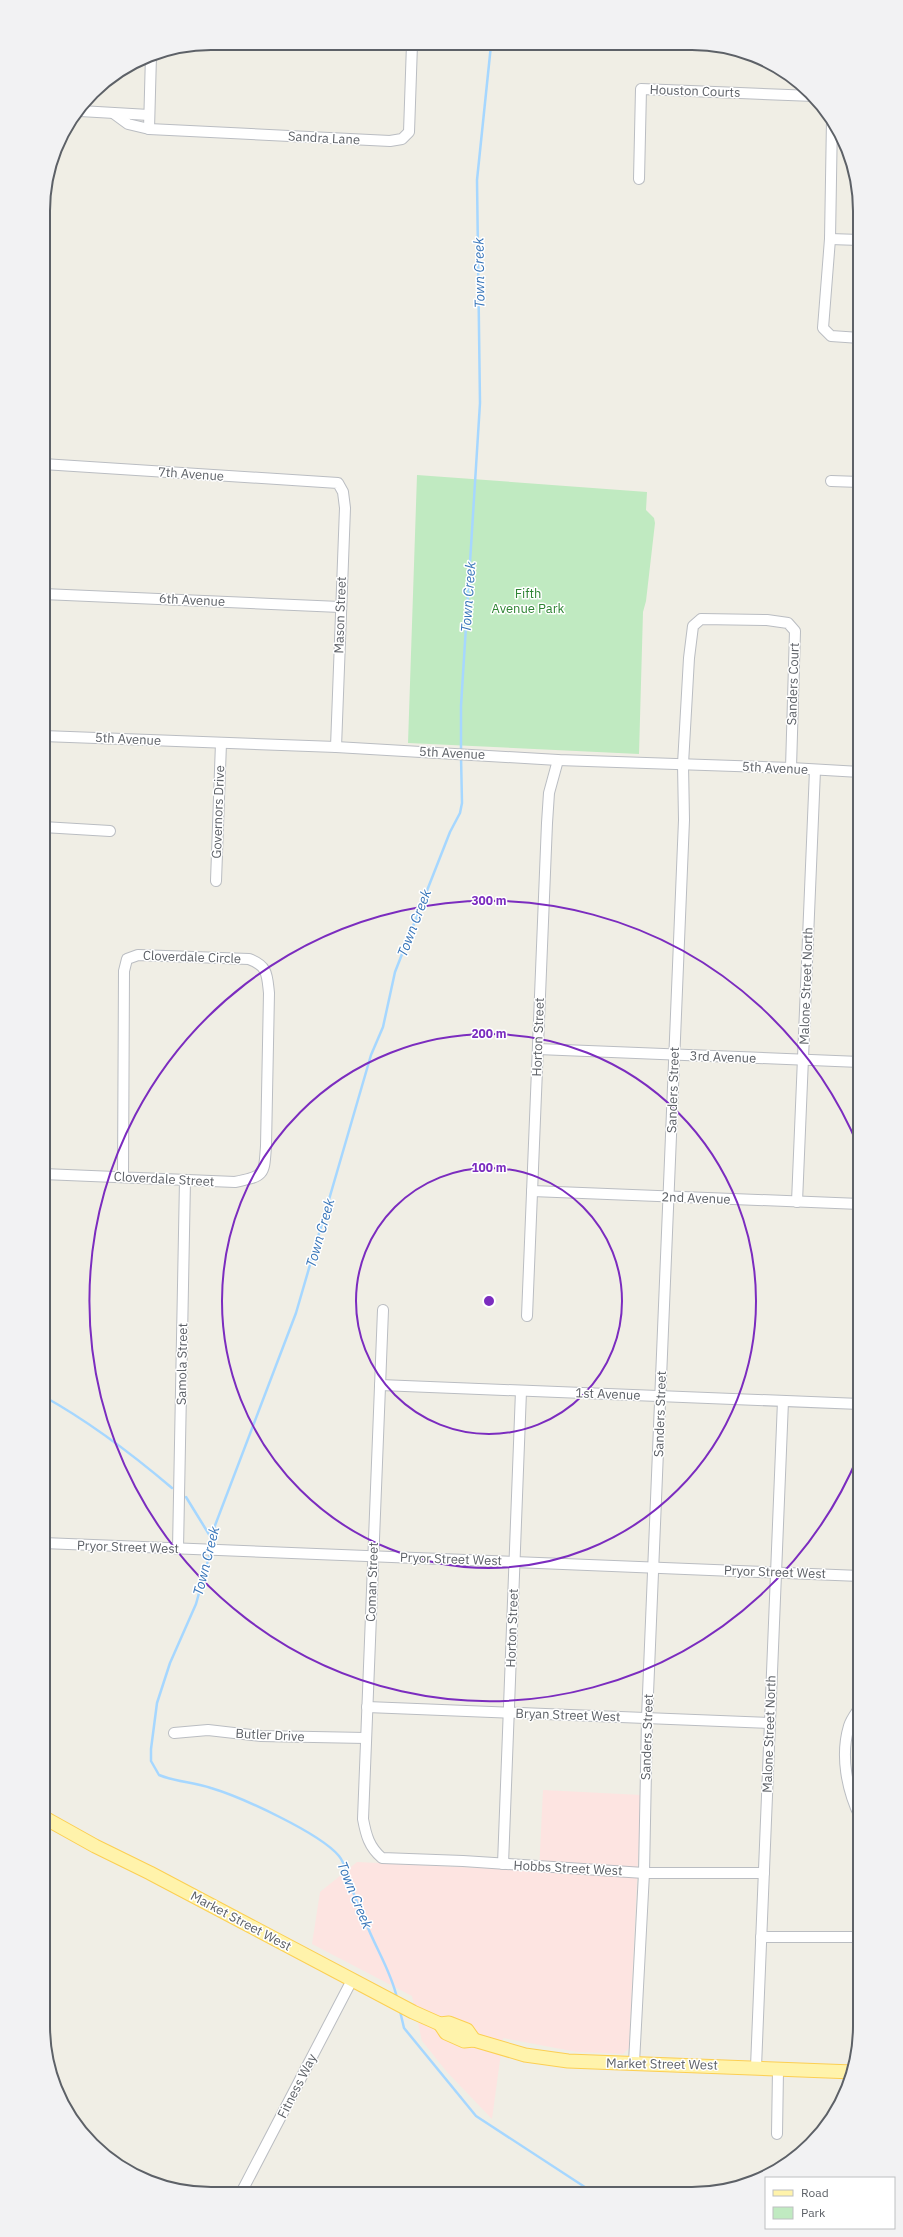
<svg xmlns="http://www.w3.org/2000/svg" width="903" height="2237" font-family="'IBM Plex Sans',sans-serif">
<rect width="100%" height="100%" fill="#f0eee5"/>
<!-- medical -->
<path fill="#fde4e1" d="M543,1790L641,1795L629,2048L623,2054L577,2052L503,2038L492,2119L447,2072L422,2041L412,1996L312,1944L320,1892L357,1862L539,1871Z"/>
<!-- green -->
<path fill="#c0eac1" d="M417,475L647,492L646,510L654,518L655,523L646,601L643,612L639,754L408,743Z"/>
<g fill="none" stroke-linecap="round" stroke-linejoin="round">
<!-- stream -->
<g stroke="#a6d7ff" stroke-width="2.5">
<path d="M461,751V706L480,403L477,180L491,45"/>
<path d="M43,1396C90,1422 132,1454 172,1488"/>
<path d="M186,1497L210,1536"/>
<path d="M211,1548V1536L296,1313L371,1055L383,1027L395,972L450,832L460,813L462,803L461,756"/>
<path d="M210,1553L196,1604L170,1663L157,1703L151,1749V1761L159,1775C176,1782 194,1782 211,1788C241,1797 320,1833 339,1856C345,1863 346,1872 349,1881C354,1895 360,1909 366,1923C376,1949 391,1971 397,1998"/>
<path d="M400,2011L404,2028L476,2116L594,2193"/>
</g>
<!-- minor casing -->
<g stroke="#babdc2" stroke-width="12">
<g id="minor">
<path d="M80,111L149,115"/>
<path d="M113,113L128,124L149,129L390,141L402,139L409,132L412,44"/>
<path d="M832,119L830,239L823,328L831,336L860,338"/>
<path d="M149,129L151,55"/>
<path d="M639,179L641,89L814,96"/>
<path d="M830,239L860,240"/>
<path d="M43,464L338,483L343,492L345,508L336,747"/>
<path d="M831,481L860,482"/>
<path d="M43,594L340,607"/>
<path d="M43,736L336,747L558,760L791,768L860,772"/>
<path d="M43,827L110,831"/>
<path d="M216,881L221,743"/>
<path d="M538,1049L860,1062"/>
<path d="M43,1174L235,1182C265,1176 264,1175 266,1146L269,993C267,975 268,966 249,959L138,955L127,959L124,971L123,1177"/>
<path d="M532,1191L860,1204"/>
<path d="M797,1202L815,770"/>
<path d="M383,1310L363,1819C366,1835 369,1847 382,1858L463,1861L644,1873H764"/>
<path d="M527,1316L547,823L549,793L558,760"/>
<path d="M380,1385L860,1404"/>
<path d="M43,1543L860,1576"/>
<path d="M178,1549L185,1180"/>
<path d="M367,1707L770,1723"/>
<path d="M174,1733L208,1730L261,1736L366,1738"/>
<path d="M860,1817C847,1790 840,1756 849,1726C851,1719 856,1713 860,1707"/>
<path d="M503,1864L521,1391"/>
<path d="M761,1937H860"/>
<path d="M634,2063L644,1873L647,1718L684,820L683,764L689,658L693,626L701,619L767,620L788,623L795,631L791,768"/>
<path d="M756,2067L783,1401"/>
<path d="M777,2134L778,2070"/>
<path d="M242,2191L352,1980"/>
</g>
</g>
<!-- major casing -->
<g stroke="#fccf52" stroke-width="15">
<g id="major">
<path d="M43,1817L95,1846L150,1873L413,2012L440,2024L449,2023L467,2030L474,2040"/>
<path d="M440,2024L446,2033L464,2041L474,2040L525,2055L568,2061L853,2072"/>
</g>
</g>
<!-- minor -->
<use href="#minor" stroke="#fff" stroke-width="10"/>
<!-- major -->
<use href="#major" stroke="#fff3ab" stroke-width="13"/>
</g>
<!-- distance rings -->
<g fill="none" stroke="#7b2cbf" stroke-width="2">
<circle cx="489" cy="1301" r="133"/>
<circle cx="489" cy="1301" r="267"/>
<path d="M859 1454A400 400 0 1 1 859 1148"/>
</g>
<g text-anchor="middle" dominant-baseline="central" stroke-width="3" stroke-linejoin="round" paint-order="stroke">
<!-- street labels -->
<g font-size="13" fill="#5d6167" stroke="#fff">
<text transform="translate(695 91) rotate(2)">Houston Courts</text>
<text transform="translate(324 138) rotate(3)">Sandra Lane</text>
<text transform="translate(191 474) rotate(4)">7th Avenue</text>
<text transform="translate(192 600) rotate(3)">6th Avenue</text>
<text transform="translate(340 615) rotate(-88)">Mason Street</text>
<text transform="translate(793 684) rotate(-88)">Sanders Court</text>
<text transform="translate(128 739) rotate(3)">5th Avenue</text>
<text transform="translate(452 753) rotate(3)">5th Avenue</text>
<text transform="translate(775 768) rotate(3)">5th Avenue</text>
<text transform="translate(218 812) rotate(-88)">Governors Drive</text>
<text transform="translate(192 957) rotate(2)">Cloverdale Circle</text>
<text transform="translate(806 986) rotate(-88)">Malone Street North</text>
<text transform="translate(538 1037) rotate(-88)">Horton Street</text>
<text transform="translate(723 1057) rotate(2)">3rd Avenue</text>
<text transform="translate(673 1090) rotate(-88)">Sanders Street</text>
<text transform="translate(164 1179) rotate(3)">Cloverdale Street</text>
<text transform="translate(696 1198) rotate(2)">2nd Avenue</text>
<text transform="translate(182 1364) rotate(-89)">Samola Street</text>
<text transform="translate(608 1394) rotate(2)">1st Avenue</text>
<text transform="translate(660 1414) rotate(-88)">Sanders Street</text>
<text transform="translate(128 1547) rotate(2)">Pryor Street West</text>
<text transform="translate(451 1559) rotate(2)">Pryor Street West</text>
<text transform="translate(775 1572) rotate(2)">Pryor Street West</text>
<text transform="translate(372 1582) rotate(-88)">Coman Street</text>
<text transform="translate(512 1628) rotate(-88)">Horton Street</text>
<text transform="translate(568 1715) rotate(2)">Bryan Street West</text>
<text transform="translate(769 1734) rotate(-88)">Malone Street North</text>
<text transform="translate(270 1735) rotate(3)">Butler Drive</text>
<text transform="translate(647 1737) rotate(-88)">Sanders Street</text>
<text transform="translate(568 1868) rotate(3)">Hobbs Street West</text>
<text transform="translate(241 1921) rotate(28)">Market Street West</text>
<text transform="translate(662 2064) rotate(1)">Market Street West</text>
<text transform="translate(297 2086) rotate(-63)">Fitness Way</text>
</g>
<!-- park labels -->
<g font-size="13" fill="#2e8433" stroke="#fff">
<text x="528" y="593">Fifth<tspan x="528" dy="15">Avenue Park</tspan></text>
</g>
<!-- water labels -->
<g font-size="14" font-style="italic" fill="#3a77ba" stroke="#fff">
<text transform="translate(479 273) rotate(-91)">Town Creek</text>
<text transform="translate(468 597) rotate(-86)">Town Creek</text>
<text transform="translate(414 923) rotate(-69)">Town Creek</text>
<text transform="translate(320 1233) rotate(-74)">Town Creek</text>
<text transform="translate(206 1561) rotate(-76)">Town Creek</text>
<text transform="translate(355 1895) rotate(68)">Town Creek</text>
</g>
</g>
<!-- crop -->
<path d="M0 0H903V2237H0ZM211 50H692A161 161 0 0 1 853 211V2026A161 161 0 0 1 692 2187H211A161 161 0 0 1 50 2026V211A161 161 0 0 1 211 50Z" fill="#f2f2f3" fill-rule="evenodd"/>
<path fill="none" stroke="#5d6167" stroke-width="2" d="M211 50H692A161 161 0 0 1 853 211V2026A161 161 0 0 1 692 2187H211A161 161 0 0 1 50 2026V211A161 161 0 0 1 211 50Z"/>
<circle cx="489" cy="1301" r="6" fill="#7b2cbf" stroke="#fff" stroke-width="2"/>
<g font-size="12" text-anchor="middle" font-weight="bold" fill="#7b2cbf" stroke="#fff" stroke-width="3" stroke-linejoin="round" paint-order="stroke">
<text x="489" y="905">300 m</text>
<text x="489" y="1038">200 m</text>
<text x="489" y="1172">100 m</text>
</g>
<!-- legend -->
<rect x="765" y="2177" width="130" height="52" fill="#ffffff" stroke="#bec0c2"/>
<rect x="773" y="2190" width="20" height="6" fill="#fff3ab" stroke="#bec0c2"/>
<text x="801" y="2197" font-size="12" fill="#5d6167">Road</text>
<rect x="773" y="2207" width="20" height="12" fill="#c0eac1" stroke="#bec0c2"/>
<text x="801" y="2217" font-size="12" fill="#5d6167">Park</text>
</svg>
